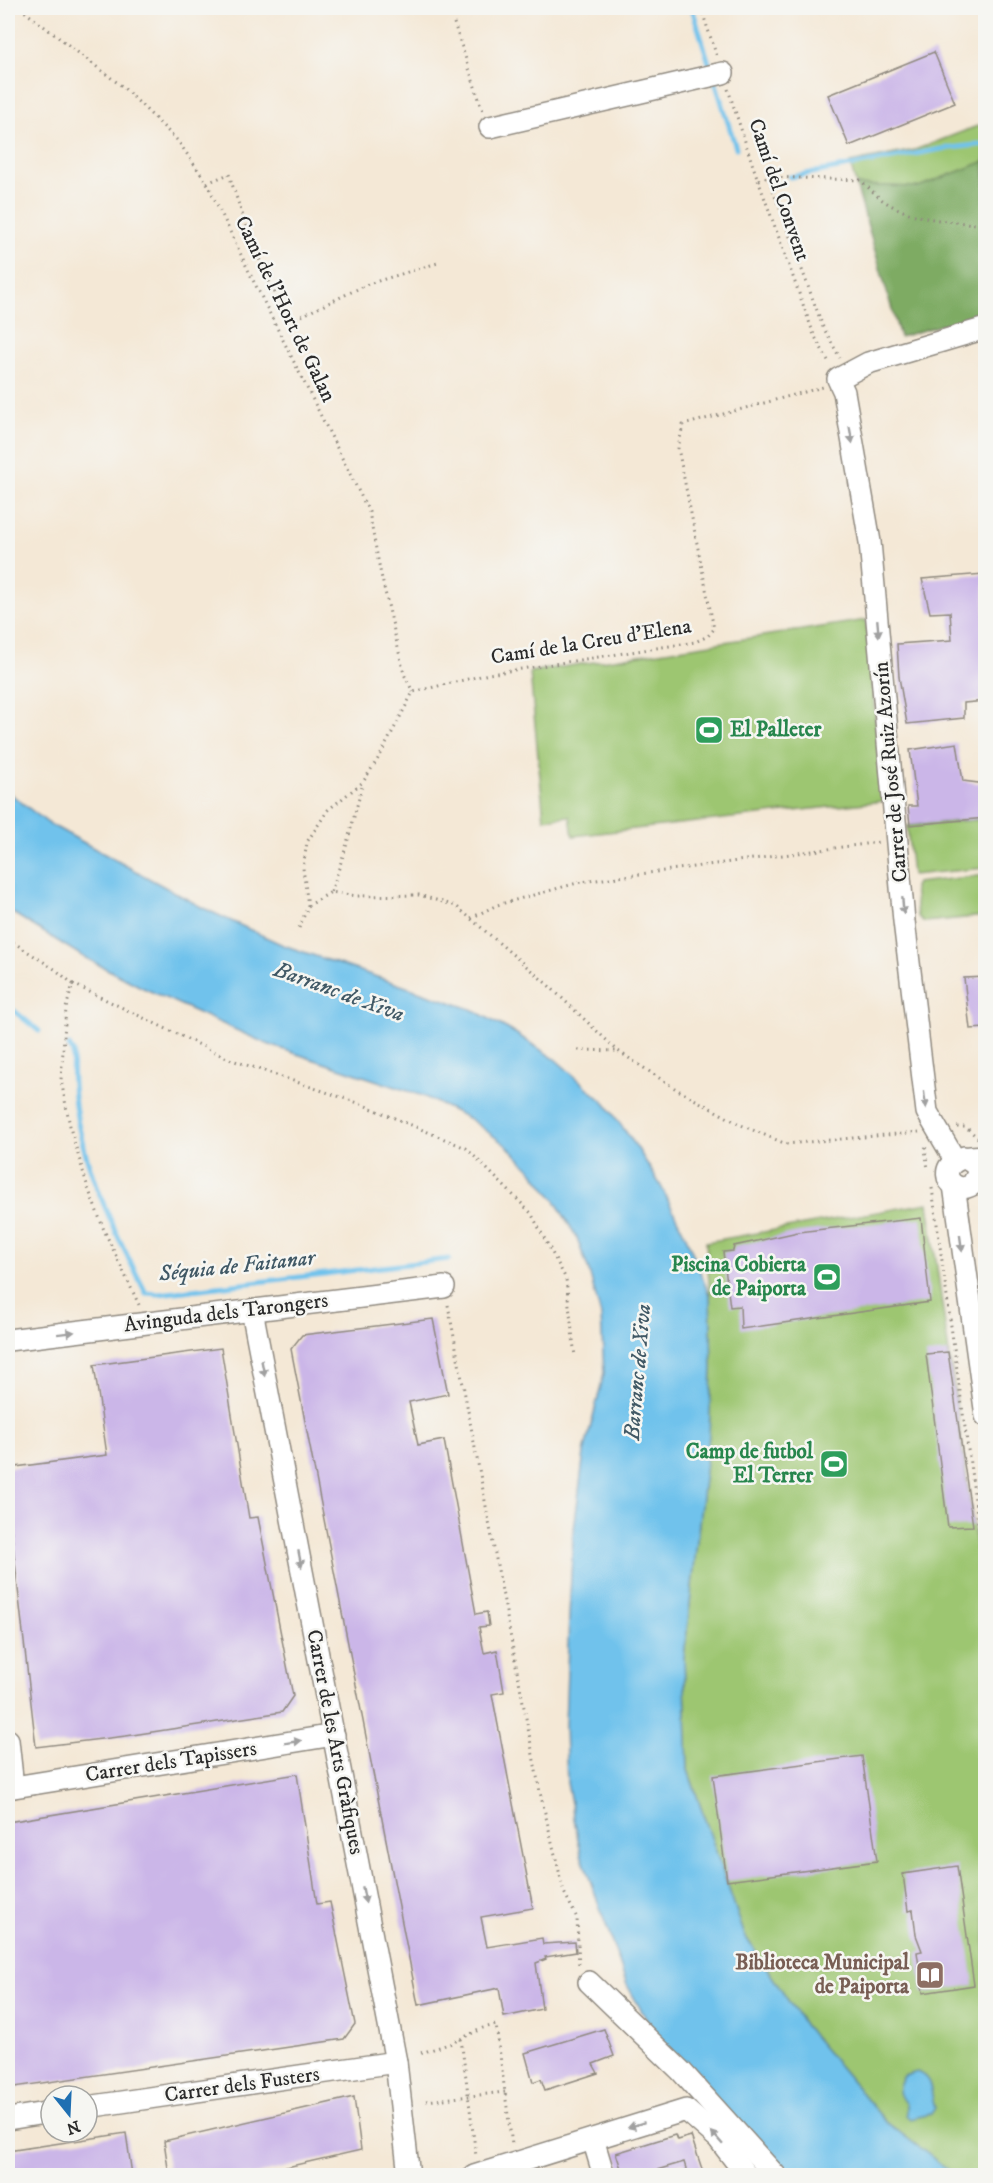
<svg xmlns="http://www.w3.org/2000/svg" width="993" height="2183" font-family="'IM FELL DW Pica',serif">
<rect width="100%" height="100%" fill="#f6f6f2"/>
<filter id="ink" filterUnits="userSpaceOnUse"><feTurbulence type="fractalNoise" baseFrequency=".0167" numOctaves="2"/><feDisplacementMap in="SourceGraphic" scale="12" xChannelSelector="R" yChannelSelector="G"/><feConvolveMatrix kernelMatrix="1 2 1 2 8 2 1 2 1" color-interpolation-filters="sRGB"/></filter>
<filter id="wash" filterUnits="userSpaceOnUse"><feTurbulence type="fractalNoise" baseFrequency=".008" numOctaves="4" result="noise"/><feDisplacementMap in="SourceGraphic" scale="24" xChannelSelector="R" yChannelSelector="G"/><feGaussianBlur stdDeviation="1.35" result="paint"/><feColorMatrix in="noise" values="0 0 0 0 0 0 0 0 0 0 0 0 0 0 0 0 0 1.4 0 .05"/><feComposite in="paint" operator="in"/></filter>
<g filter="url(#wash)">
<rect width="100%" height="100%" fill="#f4e8d6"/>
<!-- green -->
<g fill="#9dc671" stroke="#64784e" stroke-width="1.5">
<path d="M985,123V314L964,318L900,337L850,163L915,150Z"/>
<path d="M866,620L883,801L573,836L570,816L544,819L530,672Z"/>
<path d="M985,819V868L912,875L907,826Z"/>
<path d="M985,875V916L924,922L917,916L914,887L916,883Z"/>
<path d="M928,1203L986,1618L985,2175H955L885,2121L805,2026L745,1936L688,1770L684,1657L709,1434L712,1368L710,1297L706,1242Z"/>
</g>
<!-- forest -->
<path fill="#7eab63" stroke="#546b47" stroke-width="1.5" d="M985,161V314L964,318L900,337L856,185L918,187Z"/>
<!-- water -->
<g fill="#70c2ec" stroke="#4e768c" stroke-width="1.5">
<path d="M8,792L48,823L203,908L283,945L471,1009L515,1033L555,1059L606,1104L638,1149L661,1186L687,1239L710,1297L712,1368L709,1434L684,1657L688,1770L745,1936L805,2026L885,2121L955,2175H784L657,2038L627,1985L581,1854L567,1783L565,1726L569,1616L573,1537L584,1453L604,1373L601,1316L589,1271L576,1236L554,1199L532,1171L507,1146L470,1119L423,1096L267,1044L141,987L82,956L8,910Z"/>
<path d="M917,2072C934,2079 930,2093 935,2108L931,2114L910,2119L906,2115V2104C898,2095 896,2087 904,2076Z"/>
</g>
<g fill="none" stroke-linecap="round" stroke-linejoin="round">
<!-- stream -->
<g stroke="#70c2ec" stroke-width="5">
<path d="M692,8L709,63"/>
<path d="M715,81L736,148"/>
<path d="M790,177L941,149L986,144"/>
<path d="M8,1006L39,1031"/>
<path d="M69,1046L73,1052C67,1138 108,1218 146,1293L159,1294L449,1259"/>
</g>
</g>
<g id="blocks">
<!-- building -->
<g fill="#cbb6e8">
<path d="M934,52L955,103L849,146L828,95Z"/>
<path d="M984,574L986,701L964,703V718L907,724L899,677L897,644L952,640L950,612L930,613L922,579Z"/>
<path d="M957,743L963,781L986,784V818L910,825L908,806H917L910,750Z"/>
<path d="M986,977V1028L970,1029L964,978Z"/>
<path d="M921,1218L930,1302L741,1329L740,1306L730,1307L723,1252L733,1251L734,1246L798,1232Z"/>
<path d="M433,1319L448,1394L409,1402L418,1445L444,1440L476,1614L487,1612L489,1626L479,1627L484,1653L497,1650L504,1692L492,1694L533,1908L481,1917L487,1947L542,1938L543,1944L575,1942L576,1952L545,1957L546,1959L536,1963L542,2009L504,2017L499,1988L418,2005L291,1349L302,1335Z"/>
<path d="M221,1348L249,1518L258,1517L293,1696L282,1712L126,1736L36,1747L8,1501V1468L107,1455L94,1365Z"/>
<path d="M948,1352L973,1526L948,1527L926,1354Z"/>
<path d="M862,1756L877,1861L727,1881L713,1776Z"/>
<path d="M297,1774L317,1904L330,1902L355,2024L344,2039L8,2088V1822Z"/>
<path d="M957,1866L974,1985L923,1993L917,1952L922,1951L916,1935L913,1910L908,1911L903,1874Z"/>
<path d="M604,2029L614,2056L593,2064L598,2073L545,2090L541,2079L533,2082L525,2053Z"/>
<path d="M354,2097L361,2150L252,2175H169L164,2141Z"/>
<path d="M126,2133L132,2175H8V2151Z"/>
<path d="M675,2135L677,2140L691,2136L704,2175H688L684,2162L640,2175H623L616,2153Z"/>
</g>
</g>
</g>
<g filter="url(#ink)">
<use href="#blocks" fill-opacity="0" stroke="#908a80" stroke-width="1.5"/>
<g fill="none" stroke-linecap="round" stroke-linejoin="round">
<!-- minor casing -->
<g stroke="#908a80" stroke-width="24">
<g id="minor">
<path d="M490,127L723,73"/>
<path d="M964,1157L976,1165L978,1174L972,1185C946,1199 928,1152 986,1157"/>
<path d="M955,1160L927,1112L904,921L870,542L844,392L838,379L868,363L986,328"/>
<path d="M954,1185L986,1416"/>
<path d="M252,1310L396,2062L409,2176"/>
<path d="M8,1340L444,1287"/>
<path d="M8,1740L13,1787"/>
<path d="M8,1788L334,1735"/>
<path d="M589,1982L681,2071L776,2176"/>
<path d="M87,2107L396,2062"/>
<path d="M8,2119L51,2112"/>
<path d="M593,2139L604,2176"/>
<path d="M474,2176L686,2110L718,2138L747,2176"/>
</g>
</g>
<!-- path -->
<g stroke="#908a80" stroke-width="3" stroke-dasharray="1.5 4.5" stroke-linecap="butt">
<path d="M20,8L123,87L178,141L207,183L252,278L369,512L380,570L404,674L413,692"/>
<path d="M701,8L717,57"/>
<path d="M454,23L483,111"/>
<path d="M728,89L753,166L814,335L830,364"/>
<path d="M769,177L860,180C867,186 874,193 881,199C912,221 949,221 986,225"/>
<path d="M759,180L768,177L823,327L840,358"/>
<path d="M207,183L229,174C237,201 273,309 295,319L368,284L441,262"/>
<path d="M331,892L346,847L363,783"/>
<path d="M308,906L331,892L357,896L419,895L456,906L547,984L618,1051L676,1089L741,1125L786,1144L919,1132"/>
<path d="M471,918L497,905L581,882L880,842"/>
<path d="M299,928L308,906L303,868L307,842L328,810L363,782L381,754L413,692L489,674L695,642L708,636L714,629L678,448L683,425L823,387"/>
<path d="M8,939L56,970L73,984L66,1008L61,1080L71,1131L88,1188L104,1230L140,1307"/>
<path d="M73,984L229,1059L361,1104L466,1148L531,1213L566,1279L575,1357"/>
<path d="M578,1050L618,1051"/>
<path d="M957,1127H966L979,1139"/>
<path d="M926,1147L925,1149L928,1169"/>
<path d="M932,1188L986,1580"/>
<path d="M448,1305L540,1792L564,1892L577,1918L579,1968"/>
<path d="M461,2039L476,2156"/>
<path d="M421,2053L452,2043L483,2028L496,2025L512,2145"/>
<path d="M426,2101L505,2092"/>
</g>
<!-- minor -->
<use href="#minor" stroke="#fff" stroke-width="21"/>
</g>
<!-- one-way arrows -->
<defs><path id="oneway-solid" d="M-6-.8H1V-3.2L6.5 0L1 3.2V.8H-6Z" transform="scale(1.5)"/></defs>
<g fill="#a0a0a0">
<use href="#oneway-solid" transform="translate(851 435) rotate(80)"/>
<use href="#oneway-solid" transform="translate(878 628) rotate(85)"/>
<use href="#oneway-solid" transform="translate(903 906) rotate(85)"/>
<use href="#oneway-solid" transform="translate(925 1100) rotate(83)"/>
<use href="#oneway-solid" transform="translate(961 1243) rotate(82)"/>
<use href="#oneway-solid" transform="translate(66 1333) rotate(-7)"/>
<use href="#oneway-solid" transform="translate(263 1368) rotate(79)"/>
<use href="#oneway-solid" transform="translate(300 1559) rotate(79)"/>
<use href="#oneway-solid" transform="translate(293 1742) rotate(-9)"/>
<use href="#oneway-solid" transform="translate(364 1895) rotate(79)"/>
<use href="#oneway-solid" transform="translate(636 2125) rotate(162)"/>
<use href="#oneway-solid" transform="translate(717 2138) rotate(-131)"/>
</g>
</g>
<!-- icons -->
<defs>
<g id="stadium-square" transform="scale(1.5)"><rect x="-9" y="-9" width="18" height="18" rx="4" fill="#2e9e5b" stroke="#f6f6f2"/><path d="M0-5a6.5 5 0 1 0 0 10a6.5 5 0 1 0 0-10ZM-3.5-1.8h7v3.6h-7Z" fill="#fff"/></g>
<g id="library-square" transform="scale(1.5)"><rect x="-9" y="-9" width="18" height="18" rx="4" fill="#8d6e63" stroke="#f6f6f2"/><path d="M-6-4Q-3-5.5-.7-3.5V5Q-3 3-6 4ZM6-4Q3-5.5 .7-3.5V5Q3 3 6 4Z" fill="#fff"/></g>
</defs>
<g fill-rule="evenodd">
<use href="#stadium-square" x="709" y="730"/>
<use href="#stadium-square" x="827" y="1277"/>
<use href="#stadium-square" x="834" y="1464"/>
<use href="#library-square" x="930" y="1975"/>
</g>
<g text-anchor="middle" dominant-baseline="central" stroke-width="5" stroke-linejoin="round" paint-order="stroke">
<!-- street labels -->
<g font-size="21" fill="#2b2b2b" stroke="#f6f6f2">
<text transform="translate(779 190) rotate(71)">Camí del Convent</text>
<text transform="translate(285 309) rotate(64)">Camí de l'Hort de Galan</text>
<text transform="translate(591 642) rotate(-9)">Camí de la Creu d'Elena</text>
<text transform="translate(891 772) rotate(-95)">Carrer de José Ruiz Azorín</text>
<text transform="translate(226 1313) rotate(-7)">Avinguda dels Tarongers</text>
<text transform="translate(335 1742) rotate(79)">Carrer de les Arts Gràfiques</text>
<text transform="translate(171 1762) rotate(-9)">Carrer dels Tapissers</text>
<text transform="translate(242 2085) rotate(-8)">Carrer dels Fusters</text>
</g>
<!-- leisure labels -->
<g font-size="21" font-weight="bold" fill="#27864d" stroke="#f6f6f2" text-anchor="end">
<text x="730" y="730" text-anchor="start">El Palleter</text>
<text x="806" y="1265">Piscina Cobierta<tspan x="806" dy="24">de Paiporta</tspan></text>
<text x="813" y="1452">Camp de futbol<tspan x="813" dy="24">El Terrer</tspan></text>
</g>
<!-- education labels -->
<g font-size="21" font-weight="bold" fill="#785e54" stroke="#f6f6f2" text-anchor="end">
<text x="909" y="1963">Biblioteca Municipal<tspan x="909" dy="24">de Paiporta</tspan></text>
</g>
<!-- water labels -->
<g font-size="22" font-style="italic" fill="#405865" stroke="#f6f6f2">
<text transform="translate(339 992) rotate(20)">Barranc de Xiva</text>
<text transform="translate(237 1266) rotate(-6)">Séquia de Faitanar</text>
<text transform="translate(638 1372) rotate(-85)">Barranc de Xiva</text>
</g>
</g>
<!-- margin -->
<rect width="993" height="2183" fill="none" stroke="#f6f6f2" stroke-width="30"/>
<!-- north arrow -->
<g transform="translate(69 2114) rotate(162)"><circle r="28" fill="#f6f6f2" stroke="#a5a5a2" stroke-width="1.5"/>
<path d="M0-4.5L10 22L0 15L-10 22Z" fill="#1f6fb2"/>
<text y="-9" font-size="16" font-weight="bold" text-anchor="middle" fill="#2b2b2b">N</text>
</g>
</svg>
